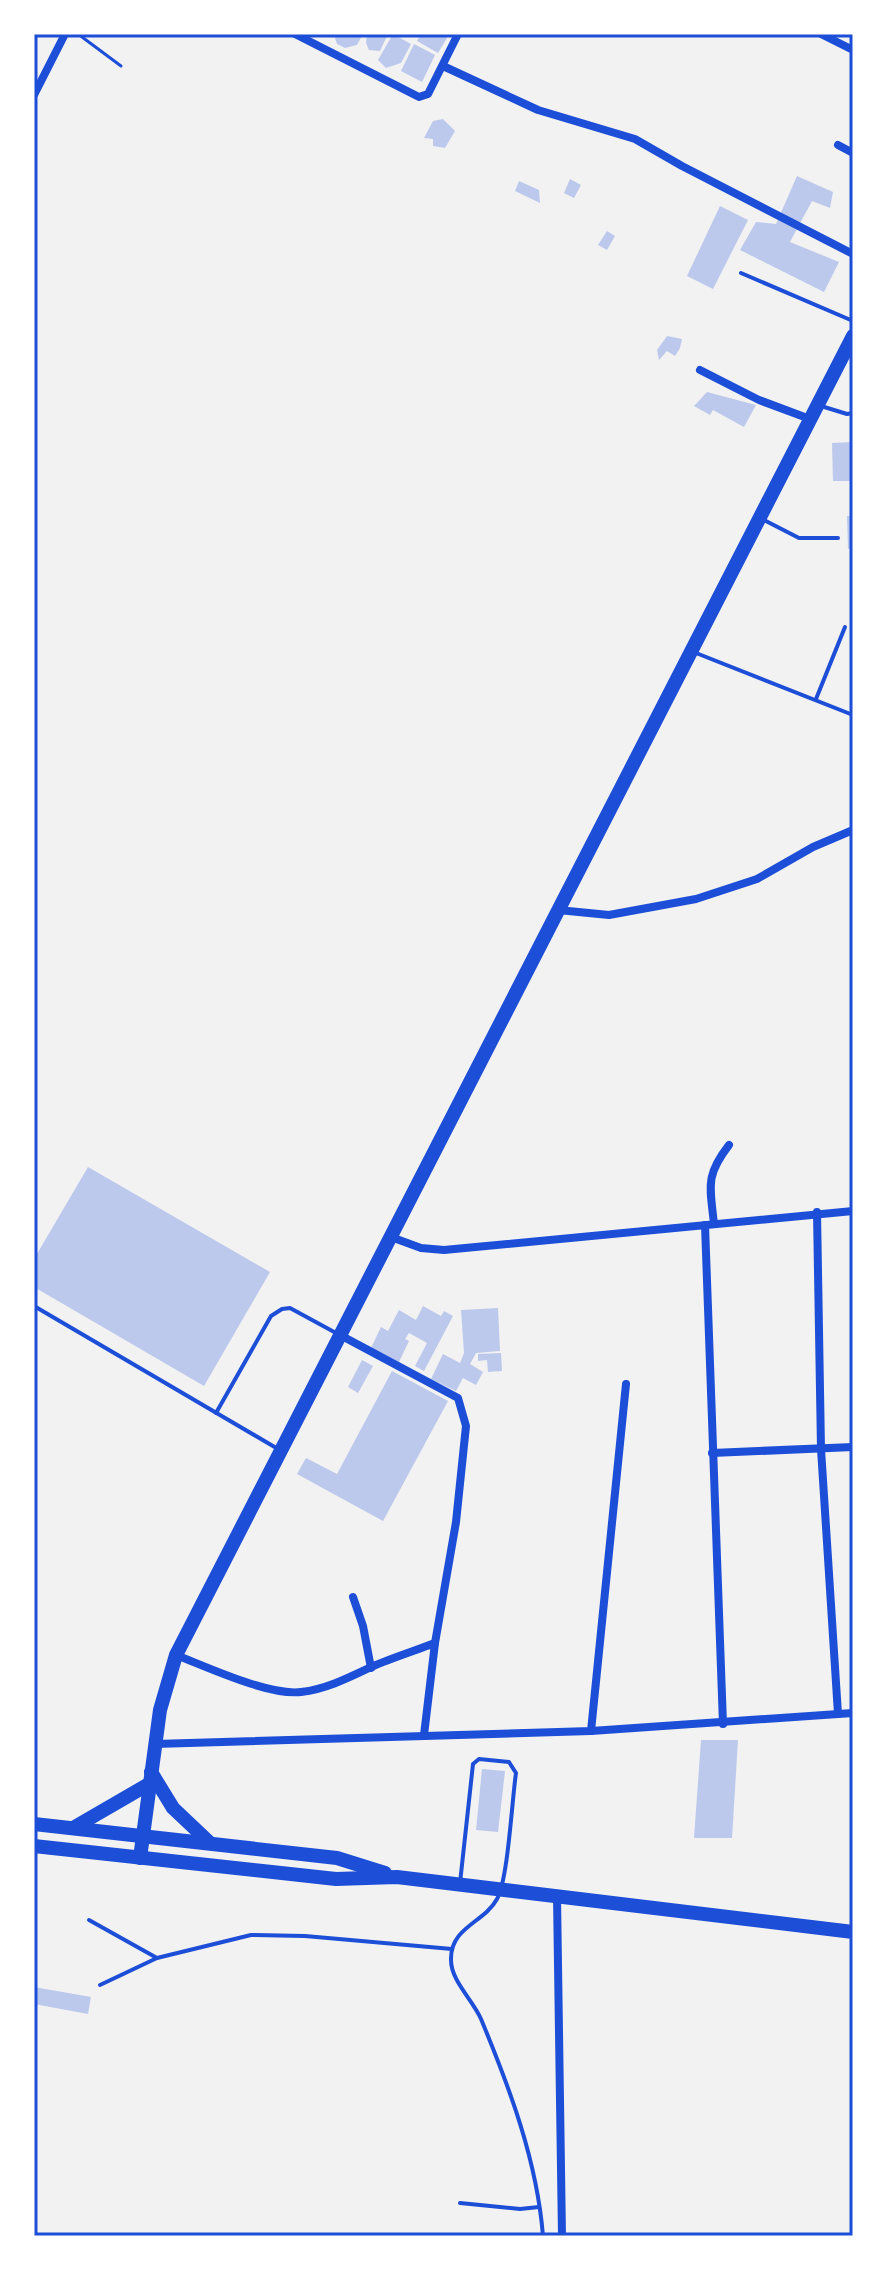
<svg xmlns="http://www.w3.org/2000/svg" width="887" height="2270" font-family="'PT Sans Narrow',sans-serif">
<rect width="100%" height="100%" fill="#f2f2f2"/>
<!-- building -->
<g fill="#bdc9ec">
<path d="M337,34H363L357,45L345,48L337,44L335,38Z"/>
<path d="M367,34H388L380,51L369,50L366,43Z"/>
<path d="M393,34L411,44L401,63L386,68L378,60Z"/>
<path d="M421,34H441L447,38L438,53L417,41Z"/>
<path d="M414,44L435,55L422,82L401,71Z"/>
<path d="M443,119L455,131L445,148L433,146V139L424,138L433,121Z"/>
<path d="M797,176L833,192L830,208L812,201L790,242L839,262L824,292L740,250L756,222L776,224Z"/>
<path d="M570,179L581,185L574,198L564,193Z"/>
<path d="M519,181L539,190L540,203L515,191Z"/>
<path d="M720,206L748,220L713,289L687,276Z"/>
<path d="M607,231L615,236L607,250L598,245Z"/>
<path d="M667,336L682,339L680,348L675,356L667,351L659,360L657,350Z"/>
<path d="M707,392L756,405L744,427L713,410L710,415L694,406Z"/>
<path d="M853,442V481H833L832,443Z"/>
<path d="M847,516H853V548L848,549Z"/>
<path d="M88,1167L270,1272L204,1386L34,1287V1259Z"/>
<path d="M423,1306L441,1316L444,1311L453,1316L424,1371L415,1366L427,1343L409,1333L405,1339L409,1341L399,1362L371,1348L381,1327L388,1331L399,1310L416,1320Z"/>
<path d="M498,1308L500,1351L476,1353L470,1364L483,1372L476,1385L463,1378L456,1391L431,1379L443,1354L460,1363L464,1353L461,1310Z"/>
<path d="M501,1353L502,1371L488,1372L487,1360L478,1361V1354Z"/>
<path d="M362,1360L373,1366L358,1393L348,1387Z"/>
<path d="M392,1371L448,1401L383,1521L297,1474L306,1458L337,1474Z"/>
<path d="M701,1740H738L732,1838H694Z"/>
<path d="M482,1769L505,1771L498,1832L476,1830Z"/>
<path d="M34,1987L91,1997L88,2014L34,2004Z"/>
</g>
<g fill="none" stroke-linecap="round" stroke-linejoin="round">
<!-- path -->
<path stroke="#1d4ed8" stroke-width="3" d="M78,34L121,66"/>
<!-- service -->
<g stroke="#1d4ed8" stroke-width="4">
<path d="M741,273L853,321"/>
<path d="M821,406L847,414L853,413"/>
<path d="M762,519L799,538H838"/>
<path d="M696,653L853,715"/>
<path d="M816,699L845,627"/>
<path d="M34,1306L278,1449"/>
<path d="M216,1413L271,1316L282,1309L290,1308L336,1333"/>
<path d="M460,1883L473,1764L479,1759L509,1762L516,1773C512,1799 508,1880 497,1899C484,1923 450,1927 451,1960C451,1981 473,2000 481,2019C510,2089 537,2161 543,2236"/>
<path d="M89,1920L157,1958"/>
<path d="M100,1985L157,1958L251,1935L305,1936L452,1949"/>
<path d="M460,2203L520,2209L539,2207"/>
</g>
<!-- minor -->
<g stroke="#1d4ed8" stroke-width="8">
<path d="M295,34L419,97L428,94L458,34"/>
<path d="M821,34L853,50"/>
<path d="M443,66L538,110L635,139L682,166L853,254"/>
<path d="M34,95L65,34"/>
<path d="M838,145L853,153"/>
<path d="M700,370L759,400L810,419"/>
<path d="M558,910L609,915L696,899L757,879L813,847L853,830"/>
<path d="M817,1212L821,1449L838,1714"/>
<path d="M714,1224C710,1186 705,1176 729,1145"/>
<path d="M705,1225L723,1724"/>
<path d="M391,1237L421,1248L444,1250L853,1211"/>
<path d="M340,1335L458,1398L466,1426L456,1522L435,1643"/>
<path d="M712,1453L853,1447"/>
<path d="M353,1597L363,1626L371,1668"/>
<path d="M176,1655C207,1667 269,1696 301,1692C326,1689 348,1678 371,1667C392,1658 414,1651 435,1643L424,1735"/>
<path d="M591,1731L626,1384"/>
<path d="M155,1744L591,1731L853,1713"/>
<path d="M557,1896L562,2236"/>
</g>
<!-- primary -->
<g stroke="#1d4ed8" stroke-width="14">
<path d="M151,1772L173,1808L210,1843"/>
<path d="M34,1824L337,1858L385,1873"/>
<path d="M73,1828L149,1784"/>
<path d="M34,1846L336,1879L397,1877L853,1932"/>
<path d="M140,1858L160,1710L176,1655L853,336"/>
</g>
</g>
<!-- border -->
<rect width="887" height="2270" fill="none" stroke="#ffffff" stroke-width="72"/>
<rect x="36" y="36" width="815" height="2198" fill="none" stroke="#1d4ed8" stroke-width="3"/>
</svg>
